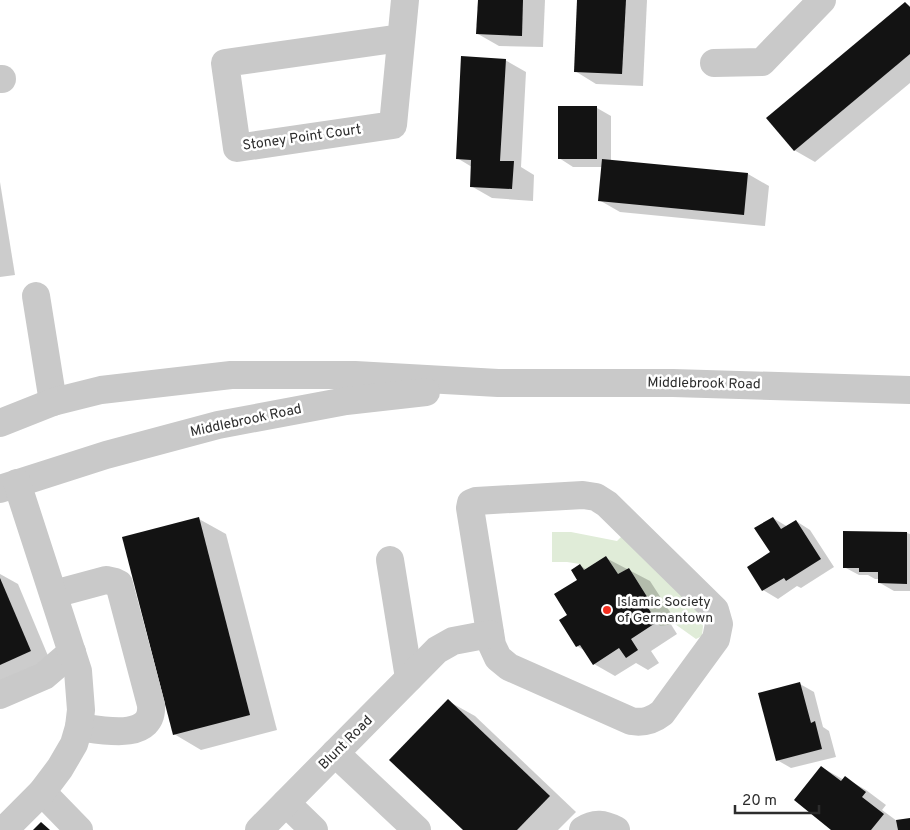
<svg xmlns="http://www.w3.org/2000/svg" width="910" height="830" font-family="Overpass,sans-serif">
<rect width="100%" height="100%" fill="#fff"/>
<!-- green -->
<path fill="#e0ecd8" d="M552,532H571L617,541L623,535L699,613L703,626L702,636L696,639L675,624L660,626L647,606L651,603L629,568L618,574L606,556L584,570L580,564L567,562H552Z"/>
<!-- shadow -->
<g fill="#0003">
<path d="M479,0H545L543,47L499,46L478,34Z"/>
<path d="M578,0H647L643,86L596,84L575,71Z"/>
<path d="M905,3L910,6V83L815,162L794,150Z"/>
<path d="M505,60L526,72L521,167L534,175L533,201L492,198L471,186L472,167L457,158Z"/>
<path d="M559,108H597L611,116V161L748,174L769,186L765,226L620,212L599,200L602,167H573L559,158Z"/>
<path d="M0,182L15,275L0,277Z"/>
<path d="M773,518L788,527L796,521L810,530L834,567L801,588L797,586L778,599L763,590L749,567L771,553Z"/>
<path d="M199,519L226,534L277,730L201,750L174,734Z"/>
<path d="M845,532L907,533L910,534V591H894L880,583V579H875L868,575H859L844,567Z"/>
<path d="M606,558L650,581L672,615L667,618L677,634L651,651L659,663L648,670L636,663L615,676L594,664L585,651L577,646L569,615L579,580L581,566L587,570Z"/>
<path d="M0,574L18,584L51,663L0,685Z"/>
<path d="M800,684L814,692L823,727L829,731L836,757L791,768L777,760Z"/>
<path d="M448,701L475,716L576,812L558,830H464Z"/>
<path d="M821,767L844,780L845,778L866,790L886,805L882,810L897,821L910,819V830H833Z"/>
</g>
<!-- building -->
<g fill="#131313">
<path d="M478,0H523L522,36L476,34Z"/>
<path d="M577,0H626L622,74L574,72Z"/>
<path d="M905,2L910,7V54L794,151L766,118Z"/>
<path d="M461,56L506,59L500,161H514L512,189L470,187L471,160L456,159Z"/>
<rect x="558" y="106" width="39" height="53"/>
<path d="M602,159L748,173L744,215L598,201Z"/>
<path d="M199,517L250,715L173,735L122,537Z"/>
<path d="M773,517L781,529L796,520L821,559L786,581L784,578L762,591L747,567L770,552L754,528Z"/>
<path d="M843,531L907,532V584L878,583V572H859V568H843Z"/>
<path d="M606,556L618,574L629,568L651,603L647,606L657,622L631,639L638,650L626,658L619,648L593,665L580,645L576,647L559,620L567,615L554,594L577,580L571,570L580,564L584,570Z"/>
<path d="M0,578L31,651L0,665Z"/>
<path d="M800,682L811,723L815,721L822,749L776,761L758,693Z"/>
<path d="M448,699L550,796L517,830H463L389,760Z"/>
<path d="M821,766L841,781L845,776L866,792L862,797L884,814L871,830H831L794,800Z"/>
<path d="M910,818V830H898L896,820Z"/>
<path d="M41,822L50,830H33Z"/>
</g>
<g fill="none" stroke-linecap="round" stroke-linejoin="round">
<!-- minor -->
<g stroke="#c9c9c9" stroke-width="28">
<path d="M401,38L225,63L237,148L393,125L405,0"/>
<path d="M714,63L762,62L822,0"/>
<path d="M0,79H2"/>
<path d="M36,296L53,402"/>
<path d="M0,423L53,402L101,390L231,375H355L498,383H673L910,390"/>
<path d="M0,489L106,455L218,425L346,401L426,392"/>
<path d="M583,495L596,497L607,504L715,610L719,624L716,639L662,713C652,721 643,723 631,721L509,667L498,658L492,645L470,508L471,503L476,501Z"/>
<path d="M390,560L409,678"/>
<path d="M54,594L106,580L115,582L119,584L151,705C154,742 101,730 79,727"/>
<path d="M0,695L44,676L72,652"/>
<path d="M335,753L417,830"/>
<path d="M42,792L79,830"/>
<path d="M286,803L314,830"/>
<path d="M4,830L42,792L60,768L74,744L79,727L81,710L78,671L17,483"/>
<path d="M259,830L437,650L453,641L490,634"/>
<path d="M583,830C595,822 604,824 616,830"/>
</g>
</g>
<!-- markers -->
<circle fill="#f32e1f" stroke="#fff" stroke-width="2" cx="607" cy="610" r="5"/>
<g text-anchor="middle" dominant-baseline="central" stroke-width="5" stroke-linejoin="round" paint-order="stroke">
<!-- street labels -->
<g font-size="14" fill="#2c2c2c" stroke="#fff">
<text transform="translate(302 138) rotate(-8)">Stoney Point Court</text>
<text transform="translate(704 384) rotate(1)">Middlebrook Road</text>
<text transform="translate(246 421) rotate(-12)">Middlebrook Road</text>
<text transform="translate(346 743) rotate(-45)">Blunt Road</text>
</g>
<!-- poi labels -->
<g font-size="14" fill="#2c2c2c" stroke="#fff" text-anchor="start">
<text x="617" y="602">Islamic Society<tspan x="617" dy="16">of Germantown</tspan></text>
</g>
</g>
<!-- scale -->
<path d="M735 805v8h84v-8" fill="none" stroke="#2c2c2c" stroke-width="2.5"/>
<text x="742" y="805" font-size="15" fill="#2c2c2c" stroke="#ffffff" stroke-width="4" paint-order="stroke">20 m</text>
</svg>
